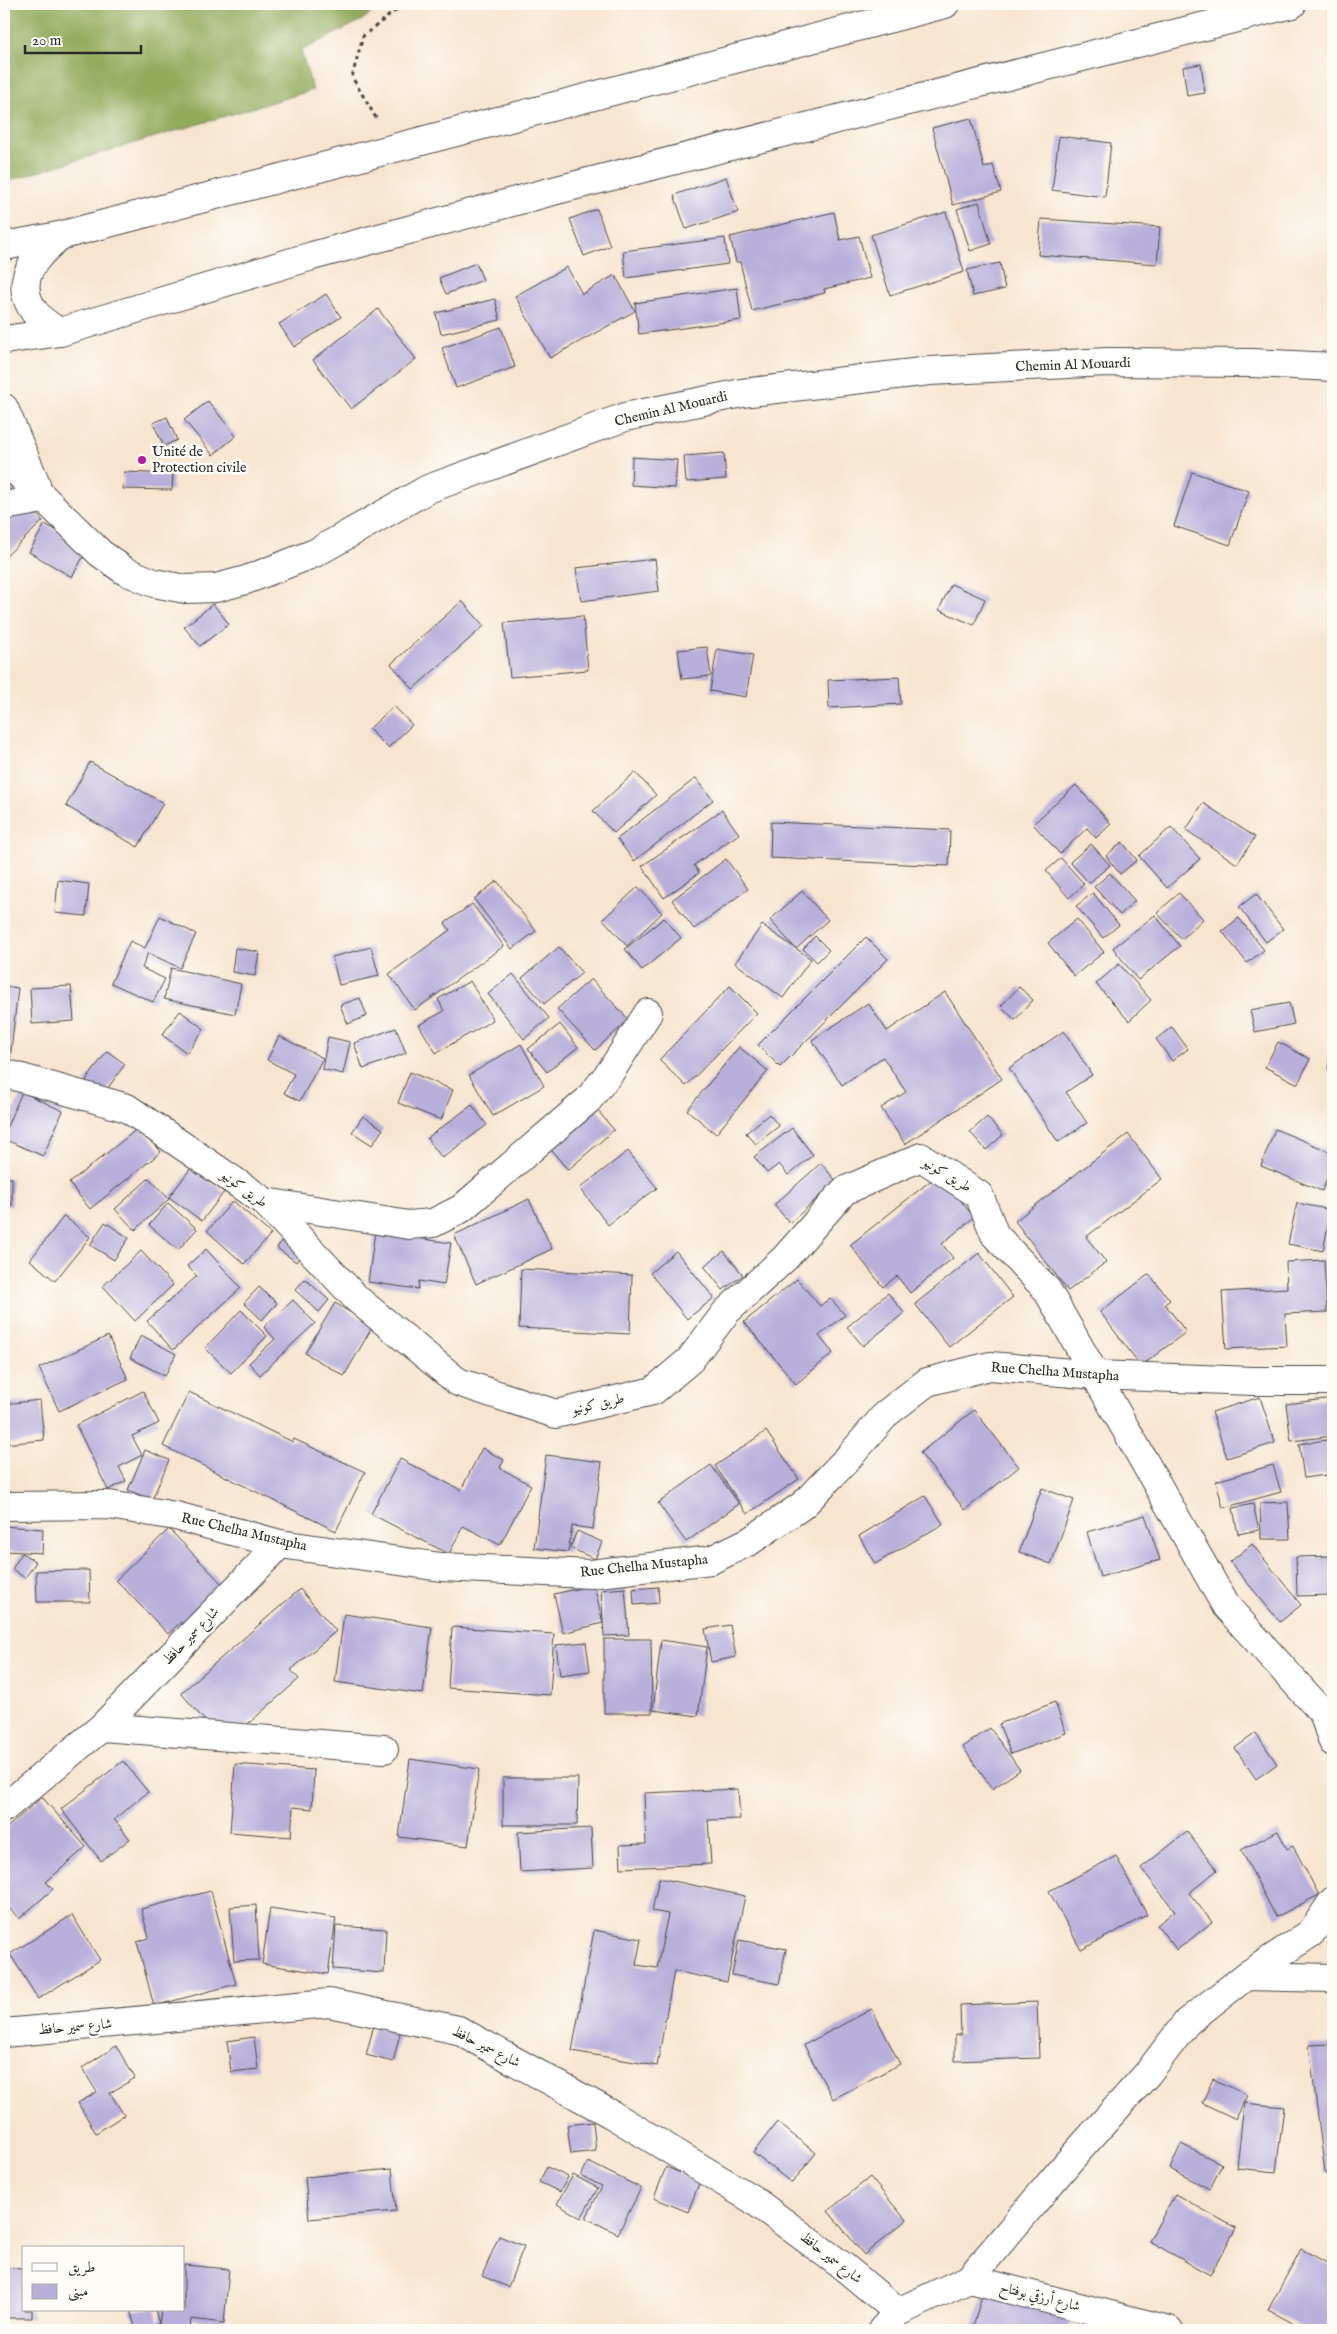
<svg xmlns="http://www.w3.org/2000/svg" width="1337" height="2334" font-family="'IM FELL English',Amiri,serif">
<rect width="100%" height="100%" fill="#fdfcf7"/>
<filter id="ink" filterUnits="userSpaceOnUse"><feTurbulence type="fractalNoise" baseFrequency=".02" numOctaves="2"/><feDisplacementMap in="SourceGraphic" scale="10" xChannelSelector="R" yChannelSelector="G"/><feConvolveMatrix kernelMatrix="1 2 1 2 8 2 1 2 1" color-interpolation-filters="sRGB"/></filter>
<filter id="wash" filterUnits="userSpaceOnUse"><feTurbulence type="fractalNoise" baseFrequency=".0096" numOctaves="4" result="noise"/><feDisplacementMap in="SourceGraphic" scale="20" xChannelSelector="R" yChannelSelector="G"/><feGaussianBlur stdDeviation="1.12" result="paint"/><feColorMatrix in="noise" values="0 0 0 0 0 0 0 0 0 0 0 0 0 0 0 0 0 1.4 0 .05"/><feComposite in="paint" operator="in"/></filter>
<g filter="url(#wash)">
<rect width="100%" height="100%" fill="#f7e5cf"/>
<!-- forest -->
<path fill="#92ab5c" stroke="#5e6b44" d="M4,4H383L362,20L301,51L313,90L4,182Z"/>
<g id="blocks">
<!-- building -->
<g fill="#b8afda">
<path d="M1201,64L1205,93L1187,96L1183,67Z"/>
<path d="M971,118L984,168L993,165L1001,192L953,205L932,128Z"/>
<path d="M1059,136L1111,143L1105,197L1052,190Z"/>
<path d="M726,177L738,212L686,229L674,195Z"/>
<path d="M979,202L991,244L970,251L957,209Z"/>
<path d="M597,209L610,246L584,256L570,219Z"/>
<path d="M834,212L840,240L859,236L870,278L824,289L825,293L752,311L740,262H736L730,237Z"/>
<path d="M946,212L964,272L890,295L871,235Z"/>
<path d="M1041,219L1160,227L1157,264L1038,255Z"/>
<path d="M725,238L728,264L626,278L623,251Z"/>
<path d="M476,263L483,280L446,294L439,278Z"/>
<path d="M1000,263L1005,289L973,296L967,270Z"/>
<path d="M567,267L582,294L615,275L635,311L550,358L515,296Z"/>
<path d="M737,288L741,320L639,334L635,303Z"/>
<path d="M326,294L341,317L294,347L279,324Z"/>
<path d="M495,299L500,320L441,334L436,313Z"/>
<path d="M378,309L416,359L351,409L313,360Z"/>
<path d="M501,327L515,367L456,388L442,348Z"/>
<path d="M208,401L236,436L213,455L184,420Z"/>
<path d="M167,417L177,440L164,446L153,423Z"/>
<path d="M724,453L726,479L686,482L684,456Z"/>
<path d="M632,457L677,460L675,488L631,485Z"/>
<path d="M124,472L173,474L172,490L123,489Z"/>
<path d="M1192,472L1249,491L1230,545L1174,526Z"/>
<path d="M4,479L43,521L4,558Z"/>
<path d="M45,524L88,548L72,577L29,552Z"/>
<path d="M655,559L659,591L581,601L576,568Z"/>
<path d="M951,584L985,599L974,625L939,610Z"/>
<path d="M462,601L484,626L413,689L391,664Z"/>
<path d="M213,604L229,624L200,646L184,627Z"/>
<path d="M583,616L588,670L510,677L504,623Z"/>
<path d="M707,647L711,676L682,679L678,650Z"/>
<path d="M717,649L753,655L746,697L710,691Z"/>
<path d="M899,677L901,704L829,708L828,680Z"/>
<path d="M394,706L412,725L388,748L369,729Z"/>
<path d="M90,762L163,803L138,847L66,806Z"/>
<path d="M635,772L656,795L614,833L593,811Z"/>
<path d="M696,778L713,800L634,861L617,839Z"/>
<path d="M1076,785L1111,824L1096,838L1087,828L1060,854L1033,824Z"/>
<path d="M1203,803L1255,837L1237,864L1186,830Z"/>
<path d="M722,810L739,834L694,865L699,873L664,898L642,866Z"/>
<path d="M771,822L950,830L949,866L770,858Z"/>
<path d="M1171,827L1200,859L1167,888L1139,856Z"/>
<path d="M1122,842L1137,860L1120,874L1106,856Z"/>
<path d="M1091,844L1110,865L1089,883L1070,862Z"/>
<path d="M1061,858L1084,884L1069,898L1046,871Z"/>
<path d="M726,859L748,889L694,929L672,900Z"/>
<path d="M1110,873L1135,901L1120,915L1094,887Z"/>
<path d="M58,880L89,884L86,916L55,913Z"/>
<path d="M497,881L536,931L512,949L474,899Z"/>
<path d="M638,887L662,913L627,946L603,919Z"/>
<path d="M802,891L828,920L796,949L770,920Z"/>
<path d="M1093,893L1119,925L1103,938L1076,906Z"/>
<path d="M1179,893L1203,919L1182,939L1157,913Z"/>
<path d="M1256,894L1283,929L1266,942L1239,907Z"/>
<path d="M472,904L504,946L415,1010L389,974L450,930L445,923Z"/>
<path d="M1155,915L1180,946L1138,980L1113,948Z"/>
<path d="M160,916L196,934L180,968L148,953L142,968L165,979L153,1002L111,983L130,941L145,948Z"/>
<path d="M664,918L681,938L642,970L625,949Z"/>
<path d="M1239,918L1264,950L1247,963L1222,931Z"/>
<path d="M1077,919L1104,952L1074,976L1048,943Z"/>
<path d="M762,925L811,959L783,998L735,963Z"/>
<path d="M815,936L829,950L817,962L803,949Z"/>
<path d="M866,937L888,959L780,1067L758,1045Z"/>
<path d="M371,947L379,976L339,985L332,957Z"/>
<path d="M559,947L582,973L544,1004L522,978Z"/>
<path d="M235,948L259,952L255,976L232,972Z"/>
<path d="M1119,964L1151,1000L1129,1021L1096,984Z"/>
<path d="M171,968L241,984L235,1014L164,999Z"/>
<path d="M513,974L549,1018L524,1039L488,994Z"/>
<path d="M591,979L629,1020L595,1050L557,1009Z"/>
<path d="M470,981L493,1020L436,1053L419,1025L444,1011L438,999Z"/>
<path d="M4,986L18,988L10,1060L4,1059Z"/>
<path d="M71,986L74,1021L32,1024L30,988Z"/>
<path d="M730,986L757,1013L686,1086L659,1060Z"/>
<path d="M1019,987L1033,1000L1015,1020L1001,1006Z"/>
<path d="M945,992L1002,1079L905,1144L881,1108L906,1092L883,1057L842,1085L812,1040L868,1003L887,1031Z"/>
<path d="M360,998L367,1016L348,1024L340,1005Z"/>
<path d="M1289,1003L1294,1024L1255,1032L1250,1010Z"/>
<path d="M180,1011L204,1029L187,1053L162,1035Z"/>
<path d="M560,1024L578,1047L547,1072L528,1049Z"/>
<path d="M1172,1027L1188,1049L1172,1061L1156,1039Z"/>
<path d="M396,1028L406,1053L363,1069L354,1043Z"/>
<path d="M1064,1031L1092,1075L1066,1092L1087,1123L1058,1142L1009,1068Z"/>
<path d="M279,1036L323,1058L300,1101L284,1093L294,1074L267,1060Z"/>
<path d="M328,1037L350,1042L343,1074L322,1069Z"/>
<path d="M1332,1041H1333V1069H1328Z"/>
<path d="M1278,1042L1310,1059L1298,1084L1265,1067Z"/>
<path d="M521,1044L544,1086L493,1116L469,1075Z"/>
<path d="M739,1047L768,1071L716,1134L687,1110Z"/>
<path d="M107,1051L125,1064L103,1095L85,1082Z"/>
<path d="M410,1072L453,1090L441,1120L398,1103Z"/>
<path d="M22,1092L63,1111L43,1156L4,1139V1133Z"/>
<path d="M472,1105L487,1125L442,1158L427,1138Z"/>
<path d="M593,1105L614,1130L568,1170L547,1145Z"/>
<path d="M769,1114L779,1126L756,1144L746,1133Z"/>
<path d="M363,1116L383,1129L372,1145L352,1132Z"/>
<path d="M987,1117L1003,1135L986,1150L970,1132Z"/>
<path d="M141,1126L161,1152L90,1209L69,1183Z"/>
<path d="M792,1128L813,1155L788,1175L779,1164L767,1173L754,1157Z"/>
<path d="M1275,1129L1333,1153V1163L1322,1191L1261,1166Z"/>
<path d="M1128,1134L1162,1179L1086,1237L1106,1262L1068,1291L1015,1221Z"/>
<path d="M628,1151L657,1188L608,1225L580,1188Z"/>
<path d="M821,1163L836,1181L790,1223L774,1205Z"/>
<path d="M191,1168L224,1192L202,1221L169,1197Z"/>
<path d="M939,1174L974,1217L942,1244L953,1258L910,1293L897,1276L883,1287L850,1245Z"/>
<rect x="4" y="1178" width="8" height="28"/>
<path d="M149,1178L169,1199L135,1230L115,1209Z"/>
<path d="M529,1199L552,1249L476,1284L454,1235Z"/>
<path d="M233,1201L271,1234L244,1264L207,1231Z"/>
<path d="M168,1203L197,1229L178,1250L149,1225Z"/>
<path d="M1297,1203L1331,1210L1323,1251L1288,1244Z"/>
<path d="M64,1216L90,1237L55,1281L30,1260Z"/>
<path d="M105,1222L129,1238L114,1260L90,1245Z"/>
<path d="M375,1232L451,1243L444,1285L419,1281L418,1289L368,1282Z"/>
<path d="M286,1234L306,1249L296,1262L277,1248Z"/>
<path d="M206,1249L241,1288L173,1350L147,1321L197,1276L187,1266Z"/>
<path d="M141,1251L173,1285L135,1321L103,1286Z"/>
<path d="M676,1251L714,1298L687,1319L650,1273Z"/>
<path d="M724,1251L743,1275L723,1290L704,1266Z"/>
<path d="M979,1253L1013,1297L949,1347L915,1304Z"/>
<path d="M1324,1260L1327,1312L1285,1314L1287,1346L1226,1349L1222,1292L1287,1288L1286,1262Z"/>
<path d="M521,1269L632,1275L630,1334L519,1328Z"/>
<path d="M1149,1274L1170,1300L1165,1304L1186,1332L1141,1366L1100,1312Z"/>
<path d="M305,1279L329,1300L319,1312L295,1290Z"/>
<path d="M797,1279L820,1306L830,1298L845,1315L819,1336L833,1353L796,1384L744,1322Z"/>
<path d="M259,1287L277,1303L262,1320L244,1303Z"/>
<path d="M888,1293L904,1313L863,1346L847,1327Z"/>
<path d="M293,1300L315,1323L260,1375L249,1363L275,1339L264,1327Z"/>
<path d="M335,1303L373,1326L344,1376L305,1353Z"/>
<path d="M241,1310L267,1336L231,1373L205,1348Z"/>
<path d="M141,1335L176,1354L165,1376L130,1358Z"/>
<path d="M108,1336L128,1379L59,1411L39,1368Z"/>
<path d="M143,1391L159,1423L132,1436L142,1455L119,1467L126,1481L108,1490L76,1425Z"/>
<path d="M189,1392L293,1442L294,1439L365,1472L336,1531L163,1446Z"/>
<path d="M1260,1397L1275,1443L1227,1458L1212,1412Z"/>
<path d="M1333,1398V1436L1291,1441L1286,1404Z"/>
<path d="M40,1400L44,1440L4,1444V1404Z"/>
<path d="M974,1410L1019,1467L965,1510L920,1453Z"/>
<path d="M766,1431L799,1479L747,1514L715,1466Z"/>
<path d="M1333,1439V1474L1304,1478L1299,1444Z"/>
<path d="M482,1448L504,1460L500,1468L531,1485L500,1545L463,1526L449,1554L371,1514L400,1459L461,1490Z"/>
<path d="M145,1450L169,1460L152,1500L128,1490Z"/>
<path d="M546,1455L602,1462L593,1529L572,1526L568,1552L534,1548Z"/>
<path d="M711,1465L739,1504L686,1542L658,1503Z"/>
<path d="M1273,1465L1281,1492L1223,1508L1216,1481Z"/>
<path d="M1042,1488L1074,1500L1051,1564L1019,1552Z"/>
<path d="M925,1496L943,1524L875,1564L859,1536Z"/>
<path d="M1288,1502L1290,1539H1261L1260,1503Z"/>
<path d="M1253,1504L1259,1530L1238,1534L1233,1508Z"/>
<path d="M1145,1515L1160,1560L1100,1577L1087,1532Z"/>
<path d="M4,1526L43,1529L42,1553L4,1551Z"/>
<path d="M169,1529L229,1591L188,1630L181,1622L168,1634L116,1580Z"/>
<path d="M577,1531L602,1542L595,1559L570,1548Z"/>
<path d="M1252,1544L1301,1605L1280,1622L1230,1562Z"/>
<path d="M22,1553L36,1562L25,1578L12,1569Z"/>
<path d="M1333,1556V1595L1297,1596L1296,1557Z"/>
<path d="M89,1570L90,1602H37L36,1571Z"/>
<path d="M594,1585L603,1623L563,1633L554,1594Z"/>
<path d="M658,1587L659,1603L634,1605L633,1589Z"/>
<path d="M625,1588L629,1635L604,1636L601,1590Z"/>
<path d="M300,1589L336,1631L291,1670L299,1679L225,1744L181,1693Z"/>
<path d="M344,1614L432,1627L423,1694L335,1682Z"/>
<path d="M730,1625L736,1657L711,1662L705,1629Z"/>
<path d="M452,1627L554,1634L550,1695L448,1688Z"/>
<path d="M604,1639H651L652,1713H604Z"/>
<path d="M661,1640L707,1647L698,1716L653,1710Z"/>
<path d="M586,1642L590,1671L560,1675L556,1645Z"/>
<path d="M1055,1702L1066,1733L1011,1754L999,1724Z"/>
<path d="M990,1728L1020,1770L992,1789L963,1747Z"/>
<path d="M1256,1733L1277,1764L1256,1779L1235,1748Z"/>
<path d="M410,1759L479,1769L468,1846L399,1837Z"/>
<path d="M123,1761L148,1792L114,1819L130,1839L101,1861L61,1809Z"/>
<path d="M235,1764L314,1770L312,1809L293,1807L291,1837L230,1832Z"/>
<path d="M503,1778H578L577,1825H503Z"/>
<path d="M738,1789L740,1819L708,1820L711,1864L621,1868L620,1845L646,1844L644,1793Z"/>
<path d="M42,1797L86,1847L46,1882L53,1889L19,1919L4,1902V1830Z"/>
<path d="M591,1828L593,1868L520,1872L518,1832Z"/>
<path d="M1278,1831L1287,1849L1293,1846L1319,1895L1276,1917L1241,1850Z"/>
<path d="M1187,1832L1217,1870L1189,1893L1212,1922L1177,1950L1157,1925L1175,1911L1141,1868Z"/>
<path d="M1116,1856L1147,1915L1081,1950L1049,1891Z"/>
<path d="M659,1878L745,1896L727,1982L674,1971L657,2066L572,2051L594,1930L641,1939L636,1965L657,1968L668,1914L652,1911Z"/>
<path d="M211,1891L236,1984L154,2006L137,1942L149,1938L141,1909Z"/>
<path d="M256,1905L259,1960L234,1961L230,1907Z"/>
<path d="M270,1908L336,1918L328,1974L262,1964Z"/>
<path d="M72,1915L100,1960L38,1999L10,1954Z"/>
<path d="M336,1926L386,1929L384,1973L333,1969Z"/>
<path d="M739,1940L786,1949L779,1984L732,1975Z"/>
<path d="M1037,2002L1039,2058L955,2061V2035H961L960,2005Z"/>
<path d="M872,2009L900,2064L833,2099L804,2045Z"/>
<path d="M374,2025L400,2033L393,2062L366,2055Z"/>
<path d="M254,2037L258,2069L231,2072L227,2041Z"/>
<path d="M1333,2044V2174L1325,2173L1309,2045Z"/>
<path d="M116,2046L135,2078L110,2093L124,2115L96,2133L78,2103L97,2092L82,2068Z"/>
<path d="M1213,2079L1247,2095L1236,2119L1202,2103Z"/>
<path d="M1244,2103L1284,2107L1276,2172L1237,2168Z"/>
<path d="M593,2122L596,2151L571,2154L567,2125Z"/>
<path d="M777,2122L816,2153L792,2183L753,2153Z"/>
<path d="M1181,2144L1222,2164L1210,2189L1170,2169Z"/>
<path d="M588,2162L641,2188L618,2234L586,2218L602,2186L581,2176Z"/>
<path d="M547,2167L568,2177L560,2192L539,2182Z"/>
<path d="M666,2167L700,2181L688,2212L654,2198Z"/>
<path d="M392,2169L396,2211L309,2219L305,2177Z"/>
<path d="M573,2175L598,2188L581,2218L557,2204Z"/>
<path d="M870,2177L906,2220L864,2255L828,2211Z"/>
<path d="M1175,2194L1236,2228L1210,2275L1149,2241Z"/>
<path d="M499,2236L524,2246L508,2287L482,2276Z"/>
<path d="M1301,2249L1333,2266V2330H1306L1268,2310Z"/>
<path d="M184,2265L229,2269L224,2323L191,2319L190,2330H158L161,2310H184Z"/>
<path d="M4,2268L24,2269V2310H32V2318H4Z"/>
<path d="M983,2292L1072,2318L1068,2330H972Z"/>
<path d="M130,2310H155L159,2324L136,2330Z"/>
</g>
</g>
</g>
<g filter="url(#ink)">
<use href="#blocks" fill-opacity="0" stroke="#4a4744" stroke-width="1"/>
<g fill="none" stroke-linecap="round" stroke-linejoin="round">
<!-- minor casing -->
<g stroke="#4a4744" stroke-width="30">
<g id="minor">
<path d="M4,506L43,499"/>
<path d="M4,1073L127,1108L265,1202L357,1299L458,1382L556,1414L653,1391L690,1360L726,1312L785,1258L844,1191L921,1157L979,1195L995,1235L1047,1290L1226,1606L1323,1713L1333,1742"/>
<path d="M265,1202L409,1225L433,1223L461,1209L588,1100L611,1071L648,1013"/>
<path d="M4,1506L109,1505L176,1516L280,1544L441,1567L590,1574L711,1560L750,1541L803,1505L849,1457L887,1413L927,1382L990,1366L1096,1375L1253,1381H1333"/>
<path d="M102,1727L384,1749"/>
<path d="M4,1808L102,1727L280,1544"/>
<path d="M1246,1976L1333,1978"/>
<path d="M4,2033L329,2003L458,2030L611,2114L752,2199L844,2267L898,2312"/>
<path d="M969,2279L1169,2330"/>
<path d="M882,2330L898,2312L969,2279L1069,2161L1148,2073L1187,2022L1246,1976L1311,1933L1333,1901"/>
</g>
</g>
<!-- tertiary casing -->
<g stroke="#4a4744" stroke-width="30">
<g id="tertiary">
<path d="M4,408L36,484"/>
<path d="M4,459L100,553L125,571L154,583L185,589L216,588L246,580L315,553L428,489L625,417L742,393L930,371L1107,362L1252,363L1333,367"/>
</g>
</g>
<!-- trunk casing -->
<g stroke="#4a4744" stroke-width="30">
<g id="trunk">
<path d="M59,236C51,244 41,252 34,262C14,291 32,318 60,332"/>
<path d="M4,246L59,236L945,4"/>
<path d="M4,340L60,332L312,256L553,191L1292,4"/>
</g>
</g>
<!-- path -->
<path stroke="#4a4744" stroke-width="3" stroke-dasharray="4 4" stroke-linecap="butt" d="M376,118L352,77L363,36L404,4"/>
<!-- minor -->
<use href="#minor" stroke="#fff" stroke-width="28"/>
<!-- tertiary -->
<use href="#tertiary" stroke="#fff" stroke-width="28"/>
<!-- trunk -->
<use href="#trunk" stroke="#fff" stroke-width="28"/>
</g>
</g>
<!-- markers -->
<circle fill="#b5179e" stroke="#fdfcf7" stroke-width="2" cx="142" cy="460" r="5"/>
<g text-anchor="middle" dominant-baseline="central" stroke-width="5" stroke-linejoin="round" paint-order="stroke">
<!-- street labels -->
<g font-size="14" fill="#2b2b2b" stroke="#fdfcf7">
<text transform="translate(1073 365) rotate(-2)">Chemin Al Mouardi</text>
<text transform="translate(671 409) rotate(-13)">Chemin Al Mouardi</text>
<text transform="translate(947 1175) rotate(31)">طريق كونيو</text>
<text transform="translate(244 1189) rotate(36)">طريق كونيو</text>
<text transform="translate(1055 1372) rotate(4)">Rue Chelha Mustapha</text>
<text transform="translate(598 1404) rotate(-13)">طريق كونيو</text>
<text transform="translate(244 1532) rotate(13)">Rue Chelha Mustapha</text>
<text transform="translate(644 1566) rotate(-6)">Rue Chelha Mustapha</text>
<text transform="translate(191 1636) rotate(-46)">شارع سمير حافظ</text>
<text transform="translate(75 2027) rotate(-5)">شارع سمير حافظ</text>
<text transform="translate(486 2047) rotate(27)">شارع سمير حافظ</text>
<text transform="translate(831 2258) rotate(38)">شارع سمير حافظ</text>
<text transform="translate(1040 2297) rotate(14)">شارع أرزقي بوفتاح</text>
</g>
<!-- poi labels -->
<g font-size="14" fill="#2b2b2b" stroke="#fdfcf7" text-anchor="start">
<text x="152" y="452">Unité de<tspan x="152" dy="16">Protection civile</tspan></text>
</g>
</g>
<!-- margin -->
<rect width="1337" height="2334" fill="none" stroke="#fdfcf7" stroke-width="20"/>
<!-- legend -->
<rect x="22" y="2246" width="162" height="65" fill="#fdfcf7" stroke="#a9a8a5"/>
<rect x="32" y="2263" width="25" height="8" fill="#ffffff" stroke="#a9a8a5"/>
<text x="68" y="2272" font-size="15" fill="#2b2b2b">طريق</text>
<rect x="32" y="2284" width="25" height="15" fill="#b8afda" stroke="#a9a8a5"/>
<text x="68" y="2296" font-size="15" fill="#2b2b2b">مبنى</text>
<!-- scale -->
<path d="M25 45v8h116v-8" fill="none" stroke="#2b2b2b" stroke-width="2.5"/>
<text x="32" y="45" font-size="15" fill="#2b2b2b" stroke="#fdfcf7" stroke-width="4" paint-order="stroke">20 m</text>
</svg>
